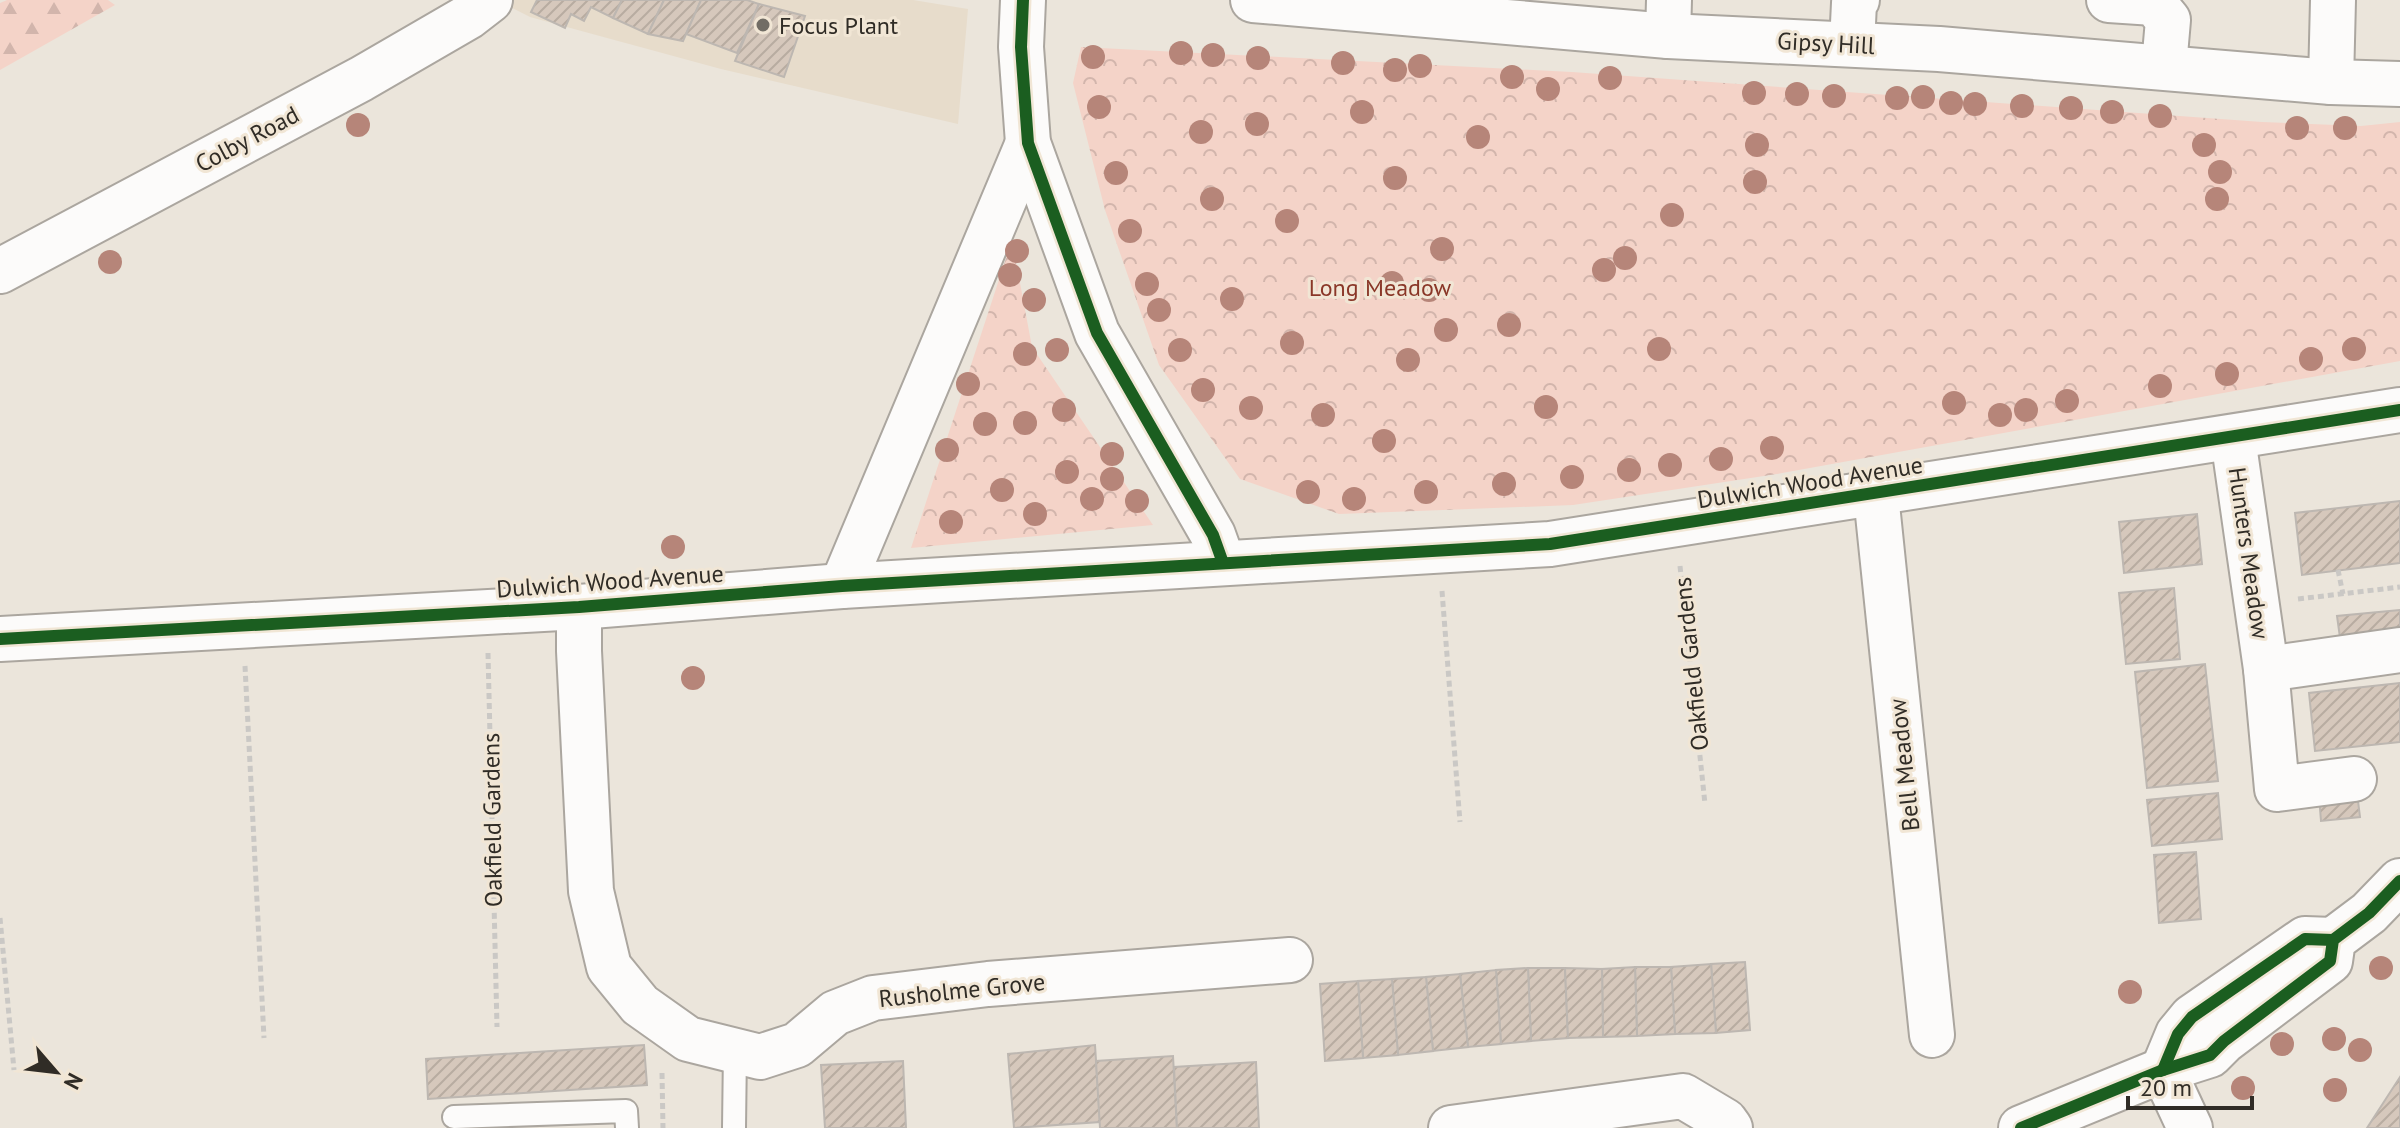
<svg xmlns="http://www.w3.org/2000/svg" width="2400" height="1128" font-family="'PT Sans',sans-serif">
<defs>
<pattern id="forest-firs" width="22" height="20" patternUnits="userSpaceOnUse" patternTransform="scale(2)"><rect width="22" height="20" fill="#f4d3c8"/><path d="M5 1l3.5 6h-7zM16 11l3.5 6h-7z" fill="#d2b5ac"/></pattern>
<pattern id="park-crowns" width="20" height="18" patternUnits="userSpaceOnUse" patternTransform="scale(2)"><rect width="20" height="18" fill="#f4d3c8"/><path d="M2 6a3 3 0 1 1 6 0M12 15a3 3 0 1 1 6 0" fill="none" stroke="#d2b5ac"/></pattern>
<pattern id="building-hatch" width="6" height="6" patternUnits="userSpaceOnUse" patternTransform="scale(2)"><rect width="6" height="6" fill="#d6c8bc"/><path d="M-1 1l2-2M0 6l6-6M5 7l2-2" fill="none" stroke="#b8aca1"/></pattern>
</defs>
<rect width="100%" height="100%" fill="#ebe5db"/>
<!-- built -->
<path fill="#e7dccb" d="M497,0H913L968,9L958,124L721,69L530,17Z"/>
<!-- forest -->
<path fill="url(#forest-firs)" d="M7,0H108L115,5L0,70V3Z"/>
<!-- park -->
<g fill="url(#park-crowns)">
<path d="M1081,47L1572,72L2262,122L2361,126L2400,122V361L1777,474L1573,505L1339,514L1240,479L1159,365L1105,210L1073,83Z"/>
<path d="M1012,240L1032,347L1153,525L911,548Z"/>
</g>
<!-- building -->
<g fill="url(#building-hatch)" stroke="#bdb7b1" stroke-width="2">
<path d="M537,0H622L613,18L591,7L584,21L571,14L565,28L531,12Z"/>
<path d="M622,0H664L648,34L613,18Z"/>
<path d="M664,0H701L683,41L648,34Z"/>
<path d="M701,0H747L759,4L737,53L686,34Z"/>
<path d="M759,4L805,16L784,77L735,61Z"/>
<path d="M2400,501V563L2302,575L2295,513Z"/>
<path d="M2197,514L2202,564L2124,573L2119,522Z"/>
<path d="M2174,588L2180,659L2126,664L2119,593Z"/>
<path d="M2400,610V638L2341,645L2337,616Z"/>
<path d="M2205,664L2218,781L2147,788L2135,672Z"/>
<path d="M2400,683V742L2315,751L2309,693Z"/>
<path d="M2218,793L2222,839L2152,846L2147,800Z"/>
<path d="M2357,793L2360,817L2321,821L2319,796Z"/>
<path d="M2196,852L2201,919L2159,923L2154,855Z"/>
<path d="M1745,962L1750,1030L1716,1033L1711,964Z"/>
<path d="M1711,964L1716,1033L1675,1034L1671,967Z"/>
<path d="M1635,967H1671L1675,1034L1637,1036Z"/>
<path d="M1635,967L1637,1036L1603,1037L1602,969Z"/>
<path d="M1528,968H1565L1568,1038L1531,1041Z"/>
<path d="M1528,968L1531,1041L1501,1044L1496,970Z"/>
<path d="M1565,968L1602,969L1603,1037L1568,1038Z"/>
<path d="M1496,970L1501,1044L1468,1047L1460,974Z"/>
<path d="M1460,974L1468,1047L1433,1051L1426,977Z"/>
<path d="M1426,977L1433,1051L1398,1055L1392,979Z"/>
<path d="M1392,979L1398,1055L1363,1058L1358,981Z"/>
<path d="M1358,981L1363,1058L1325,1061L1320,984Z"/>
<path d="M644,1045L647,1085L428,1099L426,1059Z"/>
<path d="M1095,1045L1100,1122L1014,1128L1008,1054Z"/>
<path d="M1173,1056L1177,1128H1100L1096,1061Z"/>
<path d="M903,1061L906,1128H825L821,1065Z"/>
<path d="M1256,1062L1259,1128H1177L1174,1067Z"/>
<path d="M2400,1077V1128H2367Z"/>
</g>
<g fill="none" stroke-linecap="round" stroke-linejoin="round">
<!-- lane casing -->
<g stroke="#aba69f" stroke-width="26">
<g id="lane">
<path d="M454,1117L626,1111L627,1128"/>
<path d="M734,1128L735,1050"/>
</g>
</g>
<!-- street casing -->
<g stroke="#aba69f" stroke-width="48">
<g id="street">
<path d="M1023,0L1021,47L1028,143L1097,333L1213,535L1223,563"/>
<path d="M2109,0L2154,3L2168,20L2164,66"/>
<path d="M1668,36L1669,0"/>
<path d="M1852,44L1854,3L1857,0"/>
<path d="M2331,82L2333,0"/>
<path d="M0,271L361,79L468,17L490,0"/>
<path d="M2233,438L2266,669L2277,789L2354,779"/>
<path d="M1876,495L1932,1035"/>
<path d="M842,586L1028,143"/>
<path d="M579,607V651L591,891L609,967L640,1005L688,1039L760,1057L797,1045L835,1013L873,998L988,984L1290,960"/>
<path d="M0,639L579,607L842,586L1550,544L2400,410"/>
<path d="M2266,669L2400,650"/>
<path d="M1451,1128L1683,1096L1725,1121L1730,1128"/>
</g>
</g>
<!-- secondary casing -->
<g stroke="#aba69f" stroke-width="48">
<g id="secondary">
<path d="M1253,0L1668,36L1939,49L2331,82L2400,84"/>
<path d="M2163,1070L2190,1128"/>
</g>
</g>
<!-- primary casing -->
<g stroke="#aba69f" stroke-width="48">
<g id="primary">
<path d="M2163,1070L2178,1034L2192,1017L2305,939L2333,940"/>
<path d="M2021,1128L2163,1070L2210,1055L2224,1041L2330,961L2333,940L2369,913L2400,881"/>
</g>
</g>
<!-- path -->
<g stroke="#cac8c5" stroke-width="5" stroke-dasharray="6 4" stroke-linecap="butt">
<path d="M1680,566L1705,804"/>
<path d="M2338,570L2343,594"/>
<path d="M1442,591L1460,822"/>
<path d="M2298,599L2400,587"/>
<path d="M488,653L497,1027"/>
<path d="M245,666L264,1038"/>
<path d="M0,918L14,1070"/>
<path d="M662,1073L663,1128"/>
</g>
<!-- lane -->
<use href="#lane" stroke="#fcfbfa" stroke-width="22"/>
<!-- street -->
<use href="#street" stroke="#fcfbfa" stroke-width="44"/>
<!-- secondary -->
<use href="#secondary" stroke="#fcfbfa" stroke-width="44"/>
<!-- primary -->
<use href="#primary" stroke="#fcfbfa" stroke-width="44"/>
<!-- cycleway casing -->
<g stroke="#f1e6d5" stroke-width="17">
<g id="cycleway">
<path d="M1023,0L1021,47L1028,143L1097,333L1213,535L1223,563"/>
<path d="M0,639L579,607L842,586L1550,544L2400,410"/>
<path d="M2163,1070L2178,1034L2192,1017L2305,939L2333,940"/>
<path d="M2021,1128L2163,1070L2210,1055L2224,1041L2330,961L2333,940L2369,913L2400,881"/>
</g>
</g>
<!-- cycleway -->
<use href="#cycleway" stroke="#1b5e20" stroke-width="12"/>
</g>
<!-- trees -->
<g fill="#b68579">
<circle cx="1181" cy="53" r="12"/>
<circle cx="1213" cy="55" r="12"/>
<circle cx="1093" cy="57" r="12"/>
<circle cx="1258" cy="58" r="12"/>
<circle cx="1343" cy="63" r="12"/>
<circle cx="1420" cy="66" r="12"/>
<circle cx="1395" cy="70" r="12"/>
<circle cx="1512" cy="77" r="12"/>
<circle cx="1610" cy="78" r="12"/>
<circle cx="1548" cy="89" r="12"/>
<circle cx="1754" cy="93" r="12"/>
<circle cx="1797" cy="94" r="12"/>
<circle cx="1834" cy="96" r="12"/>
<circle cx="1923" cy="97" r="12"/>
<circle cx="1897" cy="98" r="12"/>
<circle cx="1951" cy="103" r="12"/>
<circle cx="1975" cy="104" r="12"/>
<circle cx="2022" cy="106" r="12"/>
<circle cx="1099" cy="107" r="12"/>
<circle cx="2071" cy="108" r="12"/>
<circle cx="1362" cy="112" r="12"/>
<circle cx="2112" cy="112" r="12"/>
<circle cx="2160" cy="116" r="12"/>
<circle cx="1257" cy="124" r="12"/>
<circle cx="358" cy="125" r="12"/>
<circle cx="2297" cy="128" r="12"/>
<circle cx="2345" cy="128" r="12"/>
<circle cx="1201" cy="132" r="12"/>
<circle cx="1478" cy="137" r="12"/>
<circle cx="1757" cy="145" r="12"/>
<circle cx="2204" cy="145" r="12"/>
<circle cx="2220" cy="172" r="12"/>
<circle cx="1116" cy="173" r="12"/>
<circle cx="1395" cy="178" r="12"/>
<circle cx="1755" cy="182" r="12"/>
<circle cx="1212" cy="199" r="12"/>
<circle cx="2217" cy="199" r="12"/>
<circle cx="1672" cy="215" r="12"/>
<circle cx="1287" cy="221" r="12"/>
<circle cx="1130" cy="231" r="12"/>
<circle cx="1442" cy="249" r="12"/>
<circle cx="1017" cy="251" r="12"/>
<circle cx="1625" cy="258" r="12"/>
<circle cx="110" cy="262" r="12"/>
<circle cx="1604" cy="270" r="12"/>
<circle cx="1010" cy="275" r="12"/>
<circle cx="1392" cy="283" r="12"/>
<circle cx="1147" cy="284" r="12"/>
<circle cx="1429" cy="290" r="12"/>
<circle cx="1232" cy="299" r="12"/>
<circle cx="1034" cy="300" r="12"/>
<circle cx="1159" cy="310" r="12"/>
<circle cx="1509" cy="325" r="12"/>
<circle cx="1446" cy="330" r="12"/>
<circle cx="1292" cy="343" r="12"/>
<circle cx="1659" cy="349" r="12"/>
<circle cx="2354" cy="349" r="12"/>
<circle cx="1057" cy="350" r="12"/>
<circle cx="1180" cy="350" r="12"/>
<circle cx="1025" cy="354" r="12"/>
<circle cx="2311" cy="359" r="12"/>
<circle cx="1408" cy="360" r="12"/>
<circle cx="2227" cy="374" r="12"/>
<circle cx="968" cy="384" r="12"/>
<circle cx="2160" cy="386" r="12"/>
<circle cx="1203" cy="390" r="12"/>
<circle cx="2067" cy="401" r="12"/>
<circle cx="1954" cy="403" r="12"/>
<circle cx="1546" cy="407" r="12"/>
<circle cx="1251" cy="408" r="12"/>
<circle cx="1064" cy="410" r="12"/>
<circle cx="2026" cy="410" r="12"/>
<circle cx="1323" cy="415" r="12"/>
<circle cx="2000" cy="415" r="12"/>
<circle cx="1025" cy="423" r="12"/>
<circle cx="985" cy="424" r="12"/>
<circle cx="1384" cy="441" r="12"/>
<circle cx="1772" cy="448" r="12"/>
<circle cx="947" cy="450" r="12"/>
<circle cx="1112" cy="454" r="12"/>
<circle cx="1721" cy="459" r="12"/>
<circle cx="1670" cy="465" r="12"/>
<circle cx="1629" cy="470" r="12"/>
<circle cx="1067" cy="472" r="12"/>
<circle cx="1572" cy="477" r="12"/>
<circle cx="1112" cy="479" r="12"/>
<circle cx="1504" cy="484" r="12"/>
<circle cx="1002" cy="490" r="12"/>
<circle cx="1308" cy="492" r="12"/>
<circle cx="1426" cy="492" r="12"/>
<circle cx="1092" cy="499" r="12"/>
<circle cx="1354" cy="499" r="12"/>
<circle cx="1137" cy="501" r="12"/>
<circle cx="1035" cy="514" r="12"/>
<circle cx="951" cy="522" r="12"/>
<circle cx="673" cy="547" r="12"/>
<circle cx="693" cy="678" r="12"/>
<circle cx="2381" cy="968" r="12"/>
<circle cx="2130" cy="992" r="12"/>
<circle cx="2334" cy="1039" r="12"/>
<circle cx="2282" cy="1044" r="12"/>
<circle cx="2360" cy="1050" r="12"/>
<circle cx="2243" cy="1088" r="12"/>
<circle cx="2335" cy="1090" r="12"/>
</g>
<!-- markers -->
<circle fill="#716d65" stroke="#f1e6d5" stroke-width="3" cx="763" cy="25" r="8"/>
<g text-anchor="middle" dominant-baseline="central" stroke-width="6" stroke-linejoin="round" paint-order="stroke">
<!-- poi labels -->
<g font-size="24" fill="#302c26" stroke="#f1e6d5" text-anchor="start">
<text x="779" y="25">Focus Plant</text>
</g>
<!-- street labels -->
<g font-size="24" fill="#302c26" stroke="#f1e6d5">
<text transform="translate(1826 43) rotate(3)">Gipsy Hill</text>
<text transform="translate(247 139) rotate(-28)">Colby Road</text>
<text transform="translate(1810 482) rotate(-9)">Dulwich Wood Avenue</text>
<text transform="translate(2249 553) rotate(82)">Hunters Meadow</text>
<text transform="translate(610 581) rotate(-4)">Dulwich Wood Avenue</text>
<text transform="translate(1691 664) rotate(-96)">Oakfield Gardens</text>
<text transform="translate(1904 765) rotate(-96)">Bell Meadow</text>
<text transform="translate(492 820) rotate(-91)">Oakfield Gardens</text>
<text transform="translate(962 990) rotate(-6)">Rusholme Grove</text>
</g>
<!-- park labels -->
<g font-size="24" fill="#8a3728" stroke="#f1e6d5">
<text x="1380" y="287">Long Meadow</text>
</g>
</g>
<!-- north arrow -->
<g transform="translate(56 1072) rotate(118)" stroke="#f1e6d5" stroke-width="6" paint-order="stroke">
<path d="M0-6L14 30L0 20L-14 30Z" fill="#302c26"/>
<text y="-12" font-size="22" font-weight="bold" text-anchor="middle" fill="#302c26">N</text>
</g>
<!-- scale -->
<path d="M2128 1096v12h124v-12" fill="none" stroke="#302c26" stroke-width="4"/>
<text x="2140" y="1096" font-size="24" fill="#302c26" stroke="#f1e6d5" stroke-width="6" paint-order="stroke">20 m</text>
</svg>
